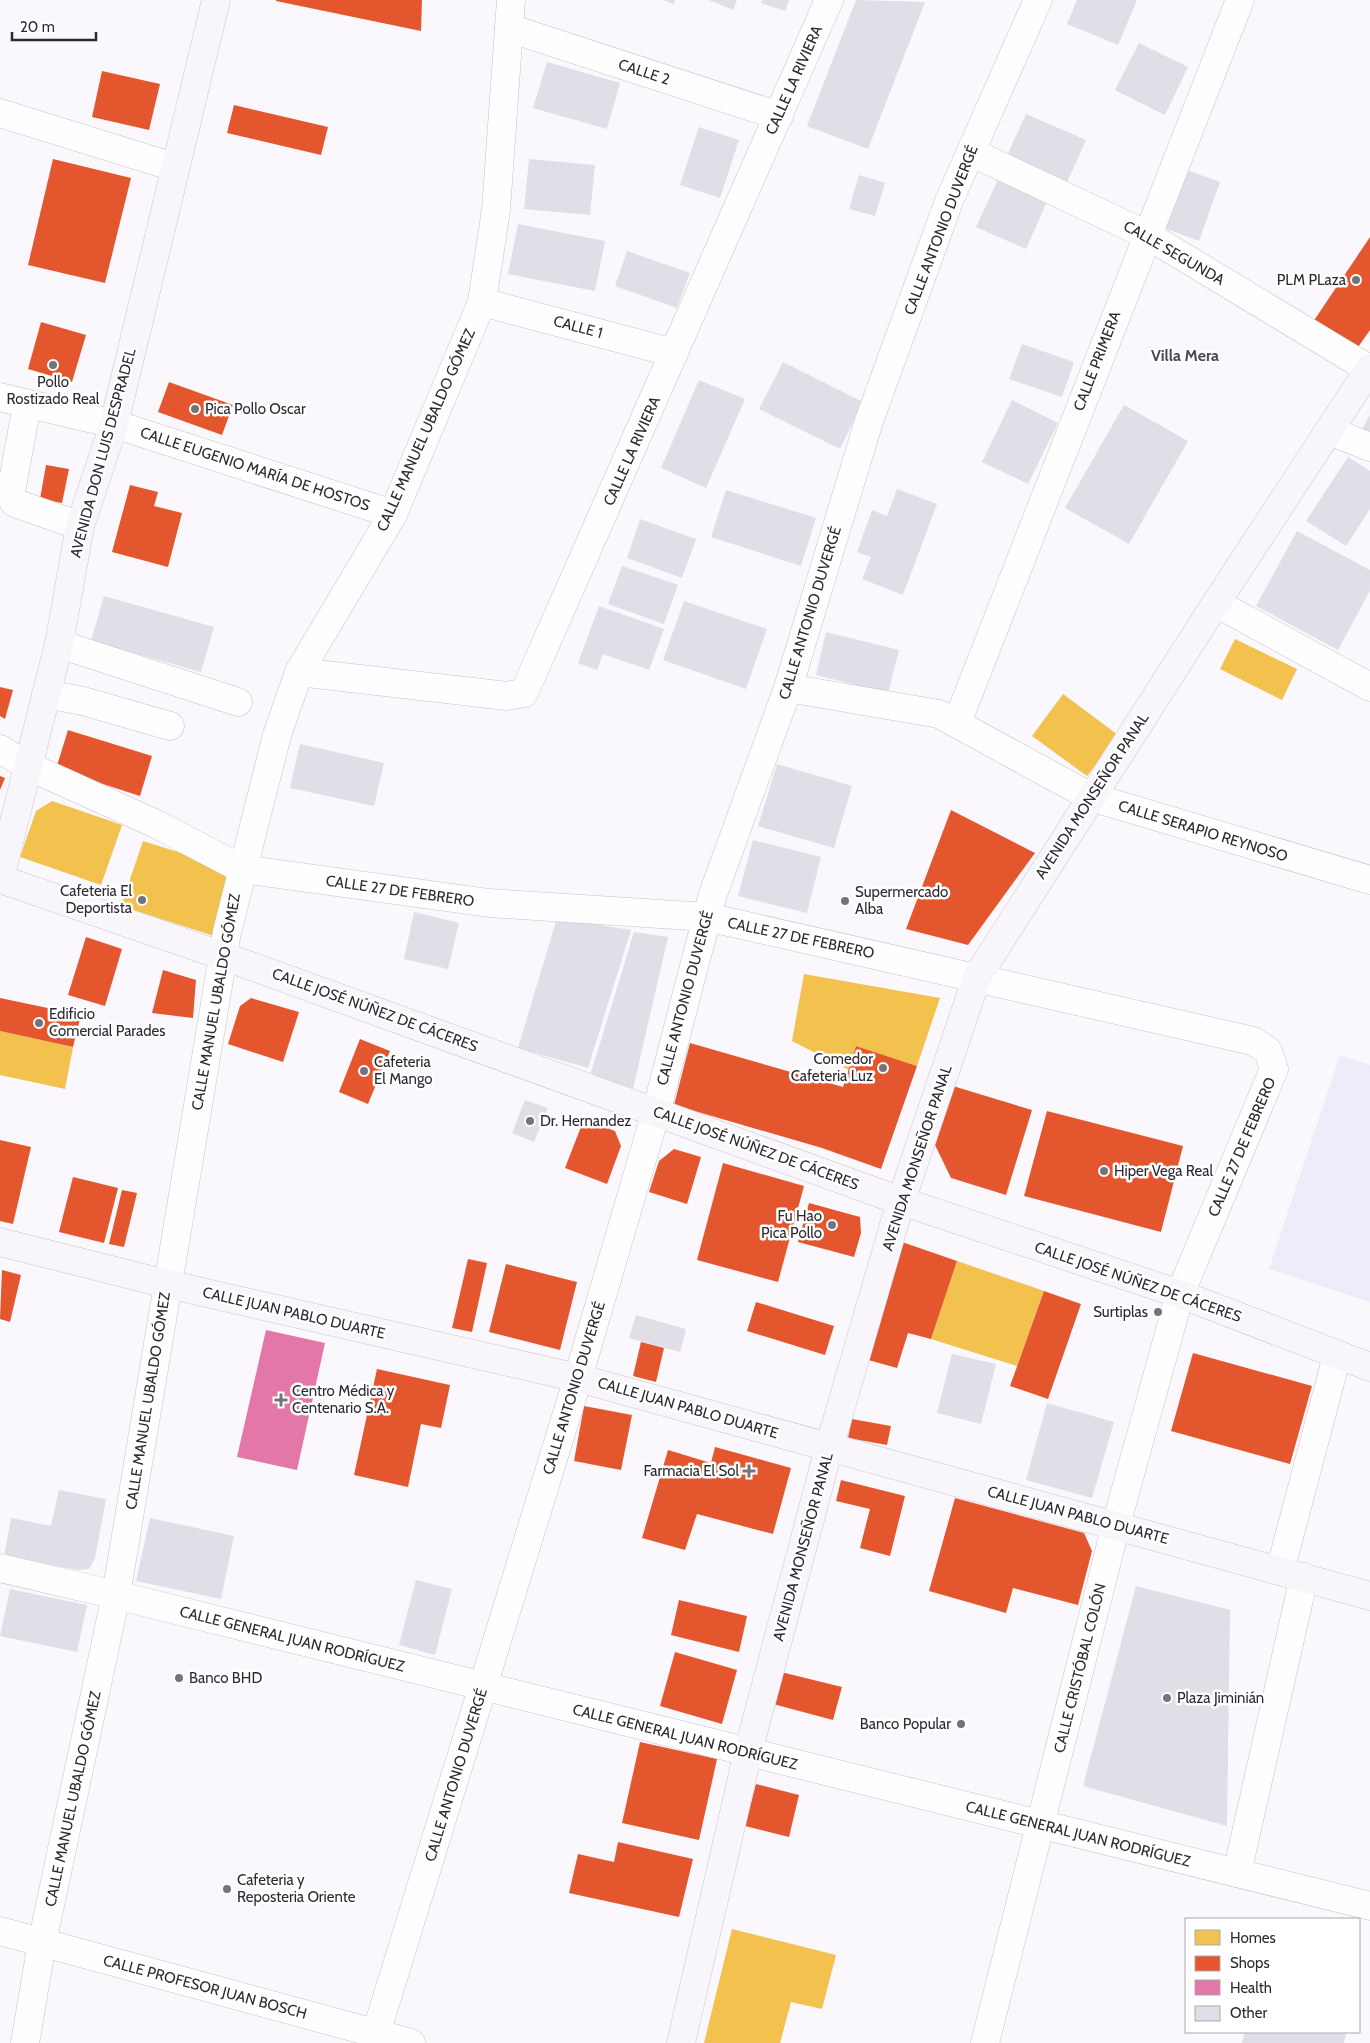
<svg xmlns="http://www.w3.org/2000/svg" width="1370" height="2043" font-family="Cabin,sans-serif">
<rect width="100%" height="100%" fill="#faf7fd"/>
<!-- built -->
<path fill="#f0ebf8" d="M1340,1055L1370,1065V1302L1269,1269Z"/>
<!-- homes -->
<g fill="#f2c14e">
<path d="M1235,639L1297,669L1282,700L1220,669Z"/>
<path d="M1063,694L1118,735L1087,776L1032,736Z"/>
<path d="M52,801L122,825L101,885L20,857L36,811Z"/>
<path d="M143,841L235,870L214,936L121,906Z"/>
<path d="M804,974L940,998L917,1066L856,1046L849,1070L792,1041Z"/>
<path d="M0,1031L73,1047L65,1089L0,1075Z"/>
<path d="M957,1261L1044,1291L1017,1366L931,1339Z"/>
<path d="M732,1929L836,1955L822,2009L791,2002L780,2043H704Z"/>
</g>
<!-- shops -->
<g fill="#e4572e">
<path d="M276,0H422L421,31L276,1Z"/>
<path d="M102,71L160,84L149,130L92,117Z"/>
<path d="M234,105L328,127L321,155L227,133Z"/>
<path d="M53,159L131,178L105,283L28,265Z"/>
<path d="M1370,237V330L1356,350L1313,322Z"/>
<path d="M41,322L86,335L72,382L28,369Z"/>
<path d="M169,382L233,405L222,435L158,412Z"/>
<path d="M46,465L69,469L62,503L40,499Z"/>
<path d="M130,485L158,492L154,506L182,513L168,567L112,552Z"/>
<path d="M0,687L13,690L5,719L0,716Z"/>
<path d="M68,730L152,756L140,796L56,769Z"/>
<path d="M0,776L5,778L0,790Z"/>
<path d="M951,810L1035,853L968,945L906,929Z"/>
<path d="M86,937L122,949L105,1006L68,995Z"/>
<path d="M163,970L196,980L193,1018L152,1013Z"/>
<path d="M0,998L81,1015L73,1047L0,1031Z"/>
<path d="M251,998L299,1012L283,1062L228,1044L240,1006Z"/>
<path d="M360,1039L390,1051L368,1104L339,1092Z"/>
<path d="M690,1043L843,1087L856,1046L917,1066L881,1169L822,1148L674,1105Z"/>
<path d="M953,1086L1032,1110L1006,1195L951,1178L935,1145Z"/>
<path d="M1047,1111L1183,1146L1161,1232L1024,1196Z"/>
<path d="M584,1119L615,1131L621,1146L607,1184L565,1168Z"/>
<path d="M0,1140L31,1147L13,1224L0,1221Z"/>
<path d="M674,1149L701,1157L687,1204L649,1192L659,1161Z"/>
<path d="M723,1163L804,1186L778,1282L697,1260Z"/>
<path d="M73,1177L118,1188L104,1243L59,1232Z"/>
<path d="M122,1190L137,1193L124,1247L109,1244Z"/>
<path d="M809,1203L860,1217L861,1233L854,1257L798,1242Z"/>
<path d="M902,1242L957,1261L931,1339L908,1333L897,1368L868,1360Z"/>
<path d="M468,1259L487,1263L472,1332L452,1328Z"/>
<path d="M506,1264L577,1282L560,1350L489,1332Z"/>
<path d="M2,1270L21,1275L10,1322L0,1319Z"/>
<path d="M1044,1291L1081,1304L1048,1399L1010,1386Z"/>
<path d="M756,1302L834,1326L825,1355L747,1331Z"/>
<path d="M641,1342L664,1348L656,1382L633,1376Z"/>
<path d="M1193,1353L1312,1386L1290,1464L1171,1431Z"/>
<path d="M377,1369L450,1385L441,1428L421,1424L408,1487L354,1475Z"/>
<path d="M584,1406L632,1415L621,1470L574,1461Z"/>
<path d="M852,1419L891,1426L887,1445L848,1438Z"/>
<path d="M715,1447L791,1468L773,1534L697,1514L685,1550L642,1538L668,1450L711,1463Z"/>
<path d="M841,1480L905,1496L890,1556L860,1548L870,1509L836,1501Z"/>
<path d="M955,1498L1084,1533L1092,1551L1078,1605L1013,1588L1006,1613L929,1591Z"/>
<path d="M679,1600L747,1616L739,1652L671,1635Z"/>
<path d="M675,1652L737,1670L722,1724L660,1706Z"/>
<path d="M781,1672L842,1687L833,1720L773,1704Z"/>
<path d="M640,1742L717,1759L699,1840L622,1823Z"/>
<path d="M756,1784L799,1795L789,1837L745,1826Z"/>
<path d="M618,1842L693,1859L679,1917L569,1893L578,1854L614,1862Z"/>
</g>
<!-- health -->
<path fill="#e377a8" d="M266,1330L325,1343L297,1470L237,1457Z"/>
<!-- building -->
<g fill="#e2dee7">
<path d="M663,0H675L674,4Z"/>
<path d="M709,0H737L733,10Z"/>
<path d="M762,0H789L785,11L761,3Z"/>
<path d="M856,0L925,2L868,149L807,126Z"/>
<path d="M1077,0H1137L1118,45L1067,24Z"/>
<path d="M1139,43L1188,67L1165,115L1115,90Z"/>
<path d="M547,62L620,83L607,129L533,108Z"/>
<path d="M1026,114L1086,140L1065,187L1005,160Z"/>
<path d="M699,127L739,140L720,198L680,185Z"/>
<path d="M529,159L595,165L590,215L524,209Z"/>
<path d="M1184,169L1220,182L1199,241L1164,228Z"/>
<path d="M1001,173L1050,195L1026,249L976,227Z"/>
<path d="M859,175L885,183L875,216L849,209Z"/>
<path d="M518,224L605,241L595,291L508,274Z"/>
<path d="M627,251L690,273L677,308L615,286Z"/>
<path d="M1022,344L1074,362L1062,397L1009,379Z"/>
<path d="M783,362L863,402L840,449L759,409Z"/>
<path d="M699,380L745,399L706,488L661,468Z"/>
<path d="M1012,400L1058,423L1028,484L982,462Z"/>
<path d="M1124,405L1188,441L1129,544L1065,508Z"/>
<path d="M1370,415V436L1361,431Z"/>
<path d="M1348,457L1370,471V509L1346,546L1306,521Z"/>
<path d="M897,489L937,504L903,595L862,579L871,557L857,552L872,510L887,516Z"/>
<path d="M726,490L816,518L801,566L711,537Z"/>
<path d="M640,519L696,539L682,578L627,558Z"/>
<path d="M1297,531L1370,570V591L1338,650L1256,606Z"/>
<path d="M622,566L678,585L664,624L608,604Z"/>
<path d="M104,596L214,627L201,672L91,641Z"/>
<path d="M684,601L767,629L746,689L663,660Z"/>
<path d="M599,606L664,629L649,670L603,654L597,670L578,663Z"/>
<path d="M826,632L899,650L888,693L816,675Z"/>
<path d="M300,744L384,763L374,806L290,788Z"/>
<path d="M777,764L852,786L834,848L758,826Z"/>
<path d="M753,840L821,857L807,913L738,896Z"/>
<path d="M414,912L459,923L448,969L404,959Z"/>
<path d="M557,918L631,930L588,1068L518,1048Z"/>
<path d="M634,932L668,937L633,1089L590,1076Z"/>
<path d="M525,1100L548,1108L534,1142L512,1133Z"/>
<path d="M636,1315L686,1329L680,1352L629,1338Z"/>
<path d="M952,1354L996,1364L981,1424L937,1413Z"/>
<path d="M1047,1403L1114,1422L1092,1498L1026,1480Z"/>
<path d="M59,1490L106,1499L95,1558L89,1569L78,1570L4,1557L11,1518L51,1526Z"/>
<path d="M150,1518L234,1536L221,1599L136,1581Z"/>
<path d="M416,1580L452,1589L435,1655L399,1645Z"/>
<path d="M1136,1586L1230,1610L1227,1826L1083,1786Z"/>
<path d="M10,1589L87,1605L77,1652L0,1636Z"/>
<path d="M1245,2032H1336L1346,2034L1344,2043H1242Z"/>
</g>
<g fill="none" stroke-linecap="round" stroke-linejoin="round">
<!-- minor casing -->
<g stroke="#c5c2c9" stroke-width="29">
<g id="minor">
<path d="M509,28L779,116"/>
<path d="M0,113L174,167"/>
<path d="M971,152L1147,235L1369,369"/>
<path d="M482,302L674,353"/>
<path d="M0,397L114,424L393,514"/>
<path d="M27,405L10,497L15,503L80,526"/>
<path d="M1330,431L1370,447"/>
<path d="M1216,603L1370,687"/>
<path d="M59,644L238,702"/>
<path d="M299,672L507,696L524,693L829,0"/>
<path d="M788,688L939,714L1091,797L1370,880"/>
<path d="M46,694L83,701L170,726"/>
<path d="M957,723L1240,0"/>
<path d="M0,749L28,766L156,824L242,869L489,903L707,917L1253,1041L1268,1051L1274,1069L1180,1294L1116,1525L985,2043"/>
<path d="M0,1568L116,1595L1370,1906"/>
<path d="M1280,1571L1337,1356"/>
<path d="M1237,1873L1304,1577"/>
<path d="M0,1931L411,2043"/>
<path d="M25,2043L42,1943L116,1595L227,932L277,735L299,672L393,514L482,302L496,210L511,0"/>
<path d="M373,2043L578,1378L656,1112L713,894L788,688L869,421L949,201L1038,0"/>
</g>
</g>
<!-- major casing -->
<g stroke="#cac6cf" stroke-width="29">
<g id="major">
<path d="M0,878L59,644L80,526L114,424L216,0"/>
<path d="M0,879L223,956L901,1201L1180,1294L1370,1367"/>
<path d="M0,1242L167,1284L578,1378L1370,1596"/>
<path d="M681,2043L748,1752L829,1448L901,1201L977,977L1216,603L1370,368"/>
</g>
</g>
<!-- minor -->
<use href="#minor" stroke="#fefeff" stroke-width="28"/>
<!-- major -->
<use href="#major" stroke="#f8f6fa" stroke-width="28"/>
</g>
<!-- markers -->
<g fill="#75727a" stroke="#fff" stroke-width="2">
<circle cx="1356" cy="280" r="5"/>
<circle cx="53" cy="365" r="5"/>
<circle cx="195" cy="409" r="5"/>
<circle cx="142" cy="900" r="5"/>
<circle cx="845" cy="901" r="5"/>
<circle cx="39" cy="1023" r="5"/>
<circle cx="883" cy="1068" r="5"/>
<circle cx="364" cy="1071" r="5"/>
<circle cx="530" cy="1121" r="5"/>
<circle cx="1104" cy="1171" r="5"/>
<circle cx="832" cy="1225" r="5"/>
<circle cx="1158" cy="1312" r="5"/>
<path d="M278.5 1392.5h5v5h5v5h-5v5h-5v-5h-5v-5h5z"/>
<path d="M746.5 1463.5h5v5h5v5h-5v5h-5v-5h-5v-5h5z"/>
<circle cx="179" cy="1678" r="5"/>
<circle cx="1167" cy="1698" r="5"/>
<circle cx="961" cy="1724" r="5"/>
<circle cx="227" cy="1889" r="5"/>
</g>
<g text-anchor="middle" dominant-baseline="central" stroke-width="5" stroke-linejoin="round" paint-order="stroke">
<!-- street labels -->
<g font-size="15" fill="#2d2a33" stroke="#fff">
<text transform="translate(644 72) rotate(18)">CALLE 2</text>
<text transform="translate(794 80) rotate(-66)">CALLE LA RIVIERA</text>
<text transform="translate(941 230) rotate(-69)">CALLE ANTONIO DUVERGÉ</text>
<text transform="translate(1174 253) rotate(30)">CALLE SEGUNDA</text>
<text transform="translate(578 327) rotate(15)">CALLE 1</text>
<text transform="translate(1097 361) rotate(-69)">CALLE PRIMERA</text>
<text transform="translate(426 430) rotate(-66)">CALLE MANUEL UBALDO GÓMEZ</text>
<text transform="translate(632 451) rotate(-66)">CALLE LA RIVIERA</text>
<text transform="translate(103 453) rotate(-75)">AVENIDA DON LUIS DESPRADEL</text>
<text transform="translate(255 469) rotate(18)">CALLE EUGENIO MARÍA DE HOSTOS</text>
<text transform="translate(810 613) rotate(-73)">CALLE ANTONIO DUVERGÉ</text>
<text transform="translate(1092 796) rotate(-57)">AVENIDA MONSEÑOR PANAL</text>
<text transform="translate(1203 831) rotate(17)">CALLE SERAPIO REYNOSO</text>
<text transform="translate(400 891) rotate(8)">CALLE 27 DE FEBRERO</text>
<text transform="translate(801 938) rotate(12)">CALLE 27 DE FEBRERO</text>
<text transform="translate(685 998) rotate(-75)">CALLE ANTONIO DUVERGÉ</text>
<text transform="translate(216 1002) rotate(-80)">CALLE MANUEL UBALDO GÓMEZ</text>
<text transform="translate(375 1010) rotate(20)">CALLE JOSÉ NÚÑEZ DE CÁCERES</text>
<text transform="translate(1242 1147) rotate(-67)">CALLE 27 DE FEBRERO</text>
<text transform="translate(756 1148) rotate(20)">CALLE JOSÉ NÚÑEZ DE CÁCERES</text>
<text transform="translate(917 1158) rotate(-72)">AVENIDA MONSEÑOR PANAL</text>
<text transform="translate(1138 1282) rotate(19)">CALLE JOSÉ NÚÑEZ DE CÁCERES</text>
<text transform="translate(294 1313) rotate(13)">CALLE JUAN PABLO DUARTE</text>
<text transform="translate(574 1388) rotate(-73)">CALLE ANTONIO DUVERGÉ</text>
<text transform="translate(148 1401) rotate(-81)">CALLE MANUEL UBALDO GÓMEZ</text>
<text transform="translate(688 1408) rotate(16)">CALLE JUAN PABLO DUARTE</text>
<text transform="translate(1078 1515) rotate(15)">CALLE JUAN PABLO DUARTE</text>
<text transform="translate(803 1547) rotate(-75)">AVENIDA MONSEÑOR PANAL</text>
<text transform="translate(292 1639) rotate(14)">CALLE GENERAL JUAN RODRÍGUEZ</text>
<text transform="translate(1080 1668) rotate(-76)">CALLE CRISTÓBAL COLÓN</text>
<text transform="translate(685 1737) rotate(14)">CALLE GENERAL JUAN RODRÍGUEZ</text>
<text transform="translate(456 1775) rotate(-73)">CALLE ANTONIO DUVERGÉ</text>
<text transform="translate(73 1799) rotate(-78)">CALLE MANUEL UBALDO GÓMEZ</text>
<text transform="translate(1078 1834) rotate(14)">CALLE GENERAL JUAN RODRÍGUEZ</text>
<text transform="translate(205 1987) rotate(15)">CALLE PROFESOR JUAN BOSCH</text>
</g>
<!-- poi labels -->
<g font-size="15" fill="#2d2a33" stroke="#fff" text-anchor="start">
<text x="1346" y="280" text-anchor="end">PLM PLaza</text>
<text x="53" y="382" text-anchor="middle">Pollo<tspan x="53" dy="17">Rostizado Real</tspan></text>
<text x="205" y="409">Pica Pollo Oscar</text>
<text x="132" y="891" text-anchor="end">Cafeteria El<tspan x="132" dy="17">Deportista</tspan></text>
<text x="855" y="892">Supermercado<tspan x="855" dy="17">Alba</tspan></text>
<text x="49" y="1014">Edificio<tspan x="49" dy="17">Comercial Parades</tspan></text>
<text x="873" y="1059" text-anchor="end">Comedor<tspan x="873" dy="17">Cafeteria Luz</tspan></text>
<text x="374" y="1062">Cafeteria<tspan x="374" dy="17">El Mango</tspan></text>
<text x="540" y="1121">Dr. Hernandez</text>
<text x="1114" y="1171">Hiper Vega Real</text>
<text x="822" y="1216" text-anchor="end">Fu Hao<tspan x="822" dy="17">Pica Pollo</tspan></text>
<text x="1148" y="1312" text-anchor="end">Surtiplas</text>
<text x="292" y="1391">Centro Médica y<tspan x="292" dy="17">Centenario S.A.</tspan></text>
<text x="739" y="1471" text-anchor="end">Farmacia El Sol</text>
<text x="189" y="1678">Banco BHD</text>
<text x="1177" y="1698">Plaza Jiminián</text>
<text x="951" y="1724" text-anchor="end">Banco Popular</text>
<text x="237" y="1880">Cafeteria y<tspan x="237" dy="17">Reposteria Oriente</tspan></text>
</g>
<!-- neighbourhood labels -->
<g font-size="16" font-weight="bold" fill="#4e465a" stroke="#fff">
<text x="1185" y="355">Villa Mera</text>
</g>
</g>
<!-- legend -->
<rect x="1185" y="1918" width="175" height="115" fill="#ffffff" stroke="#abaaad"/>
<rect x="1195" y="1930" width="25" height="15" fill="#f2c14e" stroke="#abaaad"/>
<text x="1230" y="1943" font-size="15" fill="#2d2a33">Homes</text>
<rect x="1195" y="1956" width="25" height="15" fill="#e4572e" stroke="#abaaad"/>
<text x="1230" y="1968" font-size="15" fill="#2d2a33">Shops</text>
<rect x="1195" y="1980" width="25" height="15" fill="#e377a8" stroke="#abaaad"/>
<text x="1230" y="1993" font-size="15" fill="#2d2a33">Health</text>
<rect x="1195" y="2006" width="25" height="15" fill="#e2dee7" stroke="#abaaad"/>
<text x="1230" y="2018" font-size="15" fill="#2d2a33">Other</text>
<!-- scale -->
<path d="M12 32v8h84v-8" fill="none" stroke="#2d2a33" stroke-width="2.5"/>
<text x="20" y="32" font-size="15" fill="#2d2a33" stroke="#ffffff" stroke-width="4" paint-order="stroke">20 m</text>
</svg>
